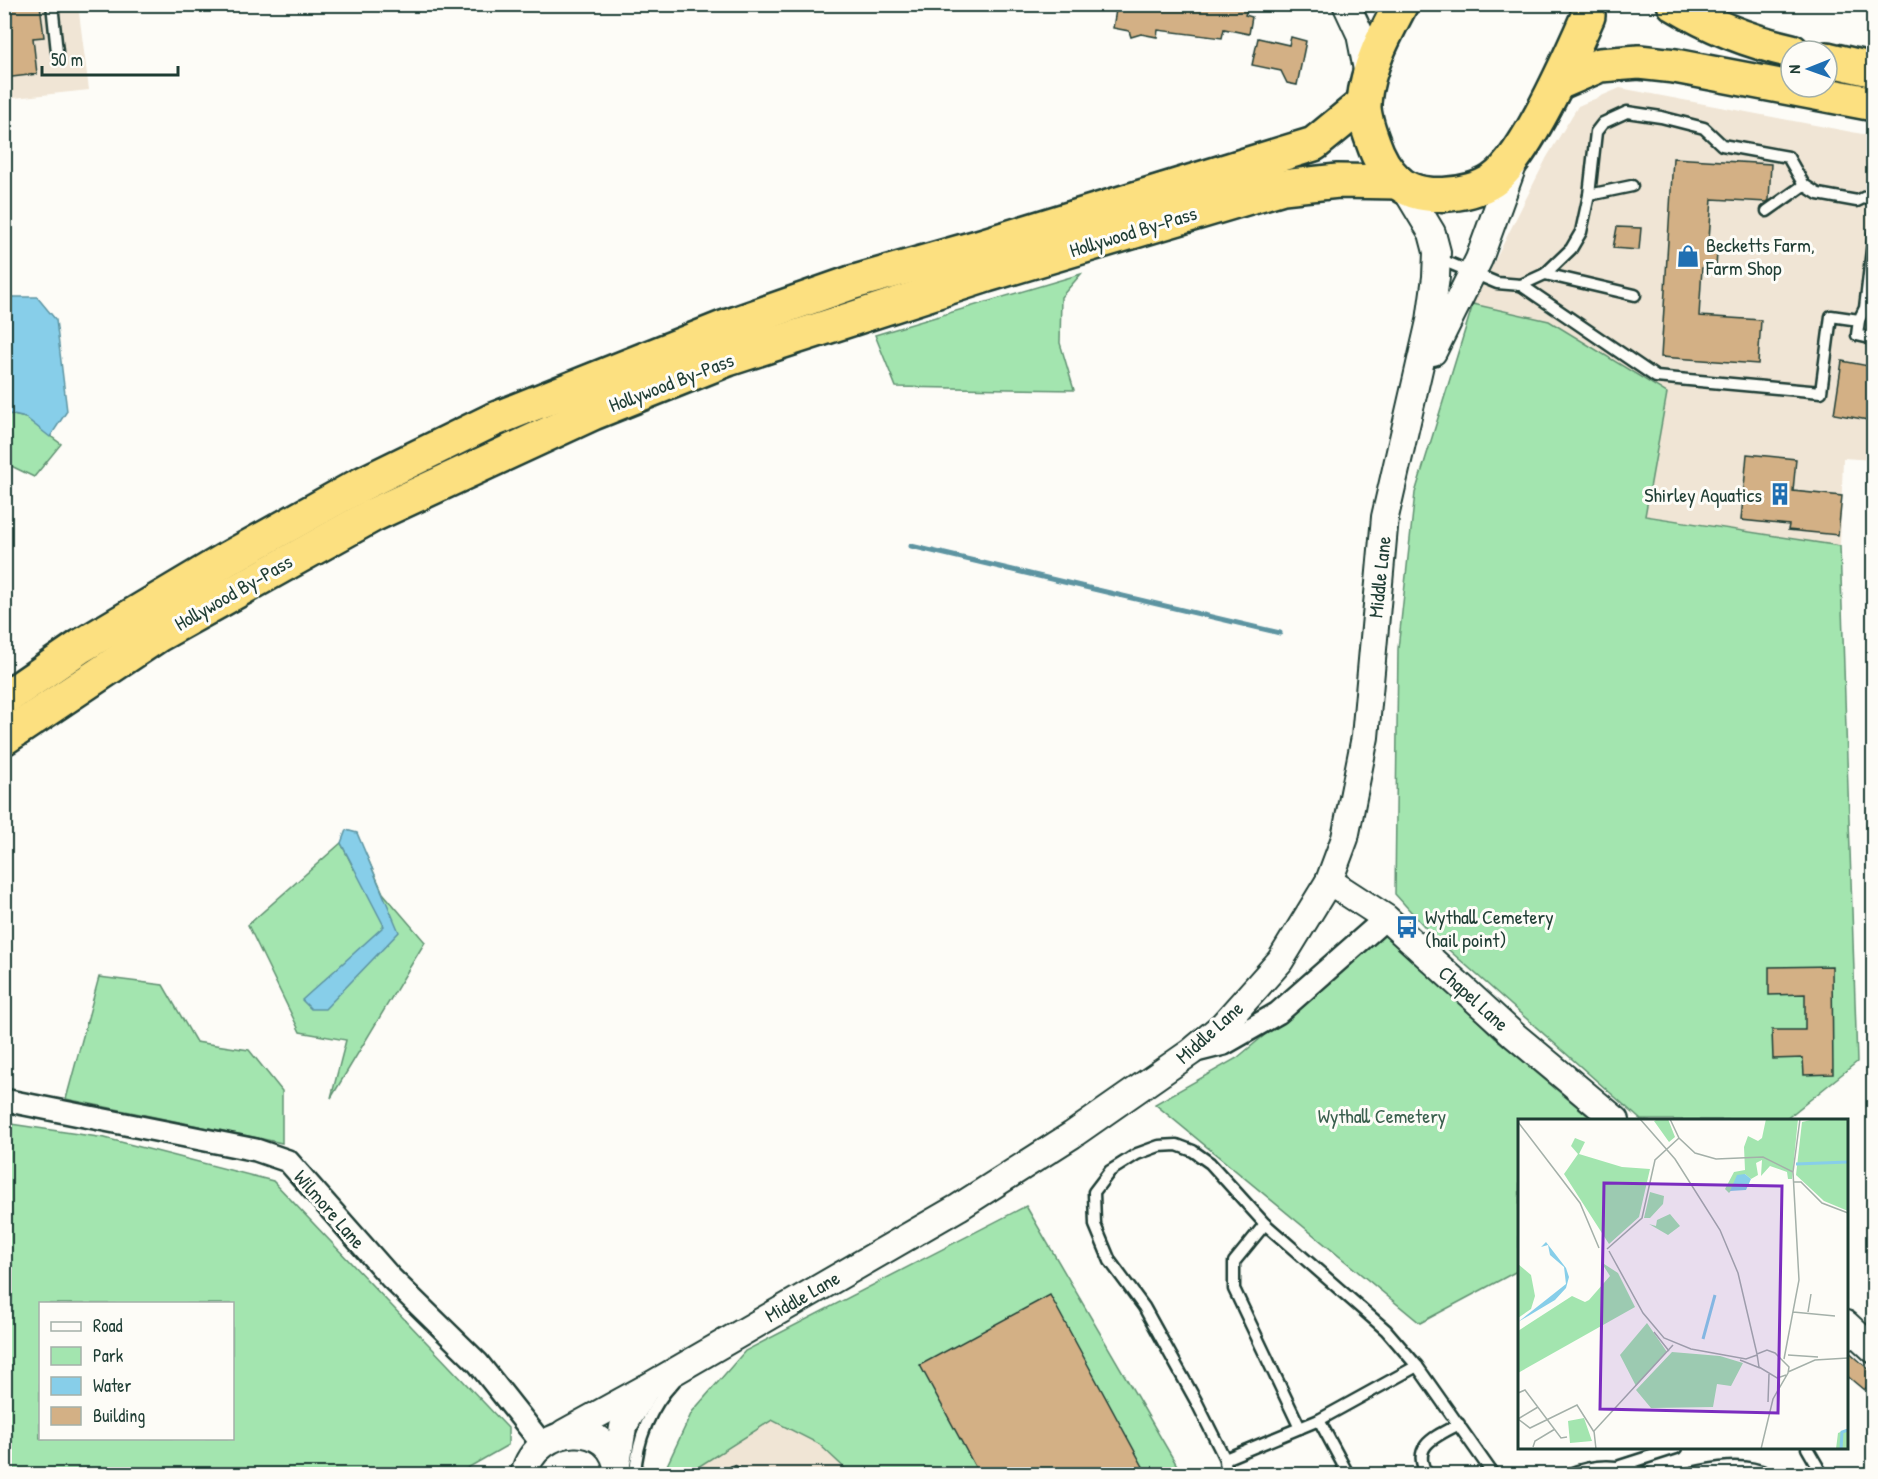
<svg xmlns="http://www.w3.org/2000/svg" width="1878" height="1479" font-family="'Patrick Hand',sans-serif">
<rect width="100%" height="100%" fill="#fdfcf7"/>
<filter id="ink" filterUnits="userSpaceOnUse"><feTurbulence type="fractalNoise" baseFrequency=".0167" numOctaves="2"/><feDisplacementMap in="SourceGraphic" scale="12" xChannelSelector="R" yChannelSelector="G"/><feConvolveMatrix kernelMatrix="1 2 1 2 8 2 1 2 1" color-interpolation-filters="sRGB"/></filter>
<g filter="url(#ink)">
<!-- built -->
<g fill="#f0e5d5">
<path d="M5,5H78L89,90L5,99Z"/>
<path d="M1620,88L1873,136V460L1843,458L1840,546L1645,516L1473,304L1547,157L1578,106Z"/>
<path d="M772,1420L819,1444L851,1474H687Z"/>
</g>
<!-- green -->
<g fill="#a3e5af" stroke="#619172" stroke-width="1.5" fill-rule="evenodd">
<path d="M1081,274L1061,297L1060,343L1074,390L896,387L875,335Z"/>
<path d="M1473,304L1549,321L1667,393L1645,516L1840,546L1857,1062L1785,1120H1641L1433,936L1395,894L1398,649L1415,493Z"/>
<path d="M4,413L26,418L61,444L34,477L5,463Z"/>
<path d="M341,843L354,869L367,857L383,893L425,942L331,1098L346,1040L300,1032L248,925Z"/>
<path d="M1389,931L1495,1038L1593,1120H1520L1519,1270L1420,1323L1155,1104L1237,1058Z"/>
<path d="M99,977L163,985L196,1042L249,1050L282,1091V1143L66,1099Z"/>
<path d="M4,1123L105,1138L273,1181L508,1428V1445L457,1474H5ZM40,1304H232V1438H40Z"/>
<path d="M1026,1206L1182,1474H851L819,1444L772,1420L687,1474H663L692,1412L745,1351Z"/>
</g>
<!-- water -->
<g fill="#87cee9" stroke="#5d94a1" stroke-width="1.5">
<path d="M4,297H37L56,320L67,411L50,437L26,418L5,413Z"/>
<path d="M346,830L357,833L399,932L325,1009H311L302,1000L384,926L341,843Z"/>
</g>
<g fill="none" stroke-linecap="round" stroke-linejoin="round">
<!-- stream -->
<path stroke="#5d94a1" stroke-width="5" d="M911,546L1280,633"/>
</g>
<!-- building -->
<g fill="#d3b085" stroke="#1f3d34" stroke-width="1.5">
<path d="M4,4H40L44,37L33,38L37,74L4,78Z"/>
<path d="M1117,4H1218L1247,10L1245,15L1252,17L1249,34L1224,29L1222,38L1158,30L1157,37L1141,34L1131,37L1129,31L1113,28Z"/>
<path d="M1291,37L1306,41L1297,85L1287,83L1281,71L1252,65L1258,38L1289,45Z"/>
<path d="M1673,158L1771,164L1769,200L1767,202L1712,199L1708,252H1717L1716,268H1702L1699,316L1761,320L1758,364L1661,357Z"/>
<path d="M1617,227L1641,228L1639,250L1613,248Z"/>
<path d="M1842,361L1874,367V421L1834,414Z"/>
<path d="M1747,454L1796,459L1793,491L1842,496L1838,535L1788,530L1789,525L1741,520Z"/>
<path d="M1832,966L1833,1074L1804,1075L1803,1058L1773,1059L1772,1030H1805V994L1769,995V967Z"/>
<path d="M1050,1295L1147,1474H979L920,1365Z"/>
<path d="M1846,1349L1874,1374V1380L1864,1390L1846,1375Z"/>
</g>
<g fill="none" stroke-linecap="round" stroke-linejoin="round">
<!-- service casing -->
<g stroke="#1f3d34" stroke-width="15">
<g id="service">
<path d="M52,4L57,52"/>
<path d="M1589,195L1632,186"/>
<path d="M1767,211L1804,185"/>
<path d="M1437,258L1497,283L1521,285L1545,274L1571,249L1581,232L1589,195L1596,132L1603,123L1627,112L1661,117L1704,128L1722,145L1788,157L1804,185L1818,194L1857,201L1874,193"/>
<path d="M1545,274L1635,295"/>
<path d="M1521,285L1656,377L1821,392L1831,316L1859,320L1865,308L1874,233"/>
<path d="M1859,320L1857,335L1874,339"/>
<path d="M1265,1224L1234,1262V1289L1300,1428"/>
<path d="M1319,1420L1348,1474"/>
<path d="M1807,1448L1822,1474"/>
<path d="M1225,1459L1319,1420L1417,1366"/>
<path d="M1620,1466L1676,1448"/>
<path d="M734,1472L735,1474"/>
<path d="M635,1474C637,1440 650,1407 674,1382"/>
<path d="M1226,1474L1225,1459L1196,1401L1144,1307L1110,1261L1095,1225L1094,1192L1110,1171L1137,1154L1159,1146L1177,1145L1193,1151L1210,1163L1265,1224L1386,1330L1417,1366L1493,1474"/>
<path d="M1427,1474C1410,1445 1437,1436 1459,1424"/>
<path d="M1570,1474C1597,1463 1618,1465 1646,1474"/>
<path d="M1688,1474C1713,1468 1744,1462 1768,1474"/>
</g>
</g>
<!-- minor casing -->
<g stroke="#1f3d34" stroke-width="26">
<g id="minor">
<path d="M1192,1052L1224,1044L1278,1013L1386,918"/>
<path d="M4,1100L256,1150L288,1161L391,1278L478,1363L543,1445"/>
</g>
</g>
<!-- tertiary casing -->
<g stroke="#1f3d34" stroke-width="30">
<g id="tertiary">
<path d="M1346,4L1360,34L1369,80"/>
<path d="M1433,352L1479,259L1515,160"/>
<path d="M1329,881L1386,918L1514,1035L1616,1120"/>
<path d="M1846,1324L1874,1350"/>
<path d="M564,1433L646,1388L959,1207L1072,1135L1191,1052L1222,1026L1280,961L1329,881L1345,838L1365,737L1385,517L1430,321L1436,277L1437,252L1432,233L1403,185"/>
<path d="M617,1464L623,1427L646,1388"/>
<path d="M524,1474C536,1424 614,1416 618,1474"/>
</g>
</g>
<!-- trunk casing -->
<g stroke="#1f3d34" stroke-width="38">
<g id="trunk">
<path d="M1401,4C1385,34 1367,68 1364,102C1363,115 1369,131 1373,142C1378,157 1386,171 1397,181C1418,202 1469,196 1492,181C1525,159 1571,55 1588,16V4"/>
<path d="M1674,4C1710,26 1751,42 1792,51"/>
<path d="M1827,59L1874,70"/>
<path d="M1558,83L1600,65L1639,62L1675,66L1874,104"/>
<path d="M4,699L81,646L227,559L360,485L493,420L723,328L851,283L981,246L1314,144L1364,103"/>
<path d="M4,738L158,635L373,515L593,413L728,359L987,275L1283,187L1338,181L1398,182"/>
</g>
</g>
<!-- service -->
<use href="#service" stroke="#fdfcf7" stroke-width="10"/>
<!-- minor -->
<use href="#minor" stroke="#fdfcf7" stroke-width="21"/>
<!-- tertiary -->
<use href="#tertiary" stroke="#fdfcf7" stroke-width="26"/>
<!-- trunk -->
<use href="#trunk" stroke="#fce080" stroke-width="33"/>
</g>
</g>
<!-- icons -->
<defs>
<g id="shop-bare" transform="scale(1.8)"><path d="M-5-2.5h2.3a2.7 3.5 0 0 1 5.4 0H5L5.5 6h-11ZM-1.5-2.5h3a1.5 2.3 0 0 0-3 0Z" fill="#1f6fb2" stroke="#fdfcf7" stroke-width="2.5" paint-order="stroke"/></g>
<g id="building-bare" transform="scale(1.8)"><path d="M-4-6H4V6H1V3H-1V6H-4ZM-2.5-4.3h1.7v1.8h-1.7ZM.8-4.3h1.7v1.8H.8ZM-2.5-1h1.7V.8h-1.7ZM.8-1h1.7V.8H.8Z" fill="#1f6fb2" stroke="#fdfcf7" stroke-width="2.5" paint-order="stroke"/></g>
<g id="bus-bare" transform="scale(1.8)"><path d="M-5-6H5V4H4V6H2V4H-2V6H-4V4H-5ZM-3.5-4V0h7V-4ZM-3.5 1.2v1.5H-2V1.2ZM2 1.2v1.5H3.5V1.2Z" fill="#1f6fb2" stroke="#fdfcf7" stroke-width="2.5" paint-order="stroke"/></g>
</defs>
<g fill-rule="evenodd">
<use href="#shop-bare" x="1688" y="256"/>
<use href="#building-bare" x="1780" y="494"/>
<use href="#bus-bare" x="1407" y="927"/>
</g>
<g text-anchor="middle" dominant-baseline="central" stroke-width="6" stroke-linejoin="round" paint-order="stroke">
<!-- street labels -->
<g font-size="20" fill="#1f3d34" stroke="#fdfcf7">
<text transform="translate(1133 231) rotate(-17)">Hollywood By-Pass</text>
<text transform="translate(671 382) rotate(-21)">Hollywood By-Pass</text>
<text transform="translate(1379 577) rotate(-84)">Middle Lane</text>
<text transform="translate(233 592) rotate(-30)">Hollywood By-Pass</text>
<text transform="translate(1474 998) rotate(42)">Chapel Lane</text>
<text transform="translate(1209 1032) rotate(-42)">Middle Lane</text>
<text transform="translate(330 1209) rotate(49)">Wilmore Lane</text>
<text transform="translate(802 1296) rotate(-30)">Middle Lane</text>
</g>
<!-- poi labels -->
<g font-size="20" fill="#1f3d34" stroke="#fdfcf7" text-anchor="start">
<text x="1706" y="244">Becketts Farm,<tspan x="1706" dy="23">Farm Shop</tspan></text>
<text x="1762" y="494" text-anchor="end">Shirley Aquatics</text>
<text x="1425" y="916">Wythall Cemetery<tspan x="1425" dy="23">(hail point)</tspan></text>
</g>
<!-- park labels -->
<g font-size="20" fill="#395f4d" stroke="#fdfcf7">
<text x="1382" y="1115">Wythall Cemetery</text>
</g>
</g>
<!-- overview -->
<g transform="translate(1518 1119)">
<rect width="330" height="330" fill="#fdfcf7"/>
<path d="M140,0H150L157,18L151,23L136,2ZM248,0H280L274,60H270L269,53L252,47L243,57L244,41L238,44L240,56L233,60L227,55L211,74L207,70L216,53L227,51L226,28L230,17L240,22L244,19ZM297,0H330V92L306,82L278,56L284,3ZM57,19L67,23L61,35L104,48L132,50L121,98L91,125L46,55L60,35L53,27ZM132,73L146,77L145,85L132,99H126ZM152,95L162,107L150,116L131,105L138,107L139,101ZM83,143L100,154L117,188L0,254V212L54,177L67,183L71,181L92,157ZM0,145L13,156L17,177L13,190L0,199ZM129,204L149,233L118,267L102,236ZM154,233L202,237L225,244L213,267L199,265L195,288L133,289L118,271ZM66,299L74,322L52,324L50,302ZM330,310V330H318L320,314Z" fill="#a3e5af"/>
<path d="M227,55L233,60L228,71L212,72L219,56ZM28,123L48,149L51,158L48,169L37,181L0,203L48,165L46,148L32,136L30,126L23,128Z" fill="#87cee9"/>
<path fill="none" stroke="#87cee9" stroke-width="3" d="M278,45L330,43M185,220L197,176M323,330L324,313L330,311"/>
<path fill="none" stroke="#a4b0a9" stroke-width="1.5" d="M122,0L157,40L202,111L220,154L239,235M152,0L161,19L177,34L198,40L245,38L275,53M0,3L62,84L81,129M276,63H283L304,84L330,94M89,130L124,99L137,41L161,19M91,132L125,194L146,219L173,230L228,240L239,236M330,153V177M275,193L317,197M290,193L293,175M136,213L151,232M270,236L300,238M266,240L281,161L275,53L282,0M222,241L242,249M270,253L297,241L330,239M0,274L7,271L43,319L49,318M250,283L251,255M0,300L12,309L59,286L76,313M0,300L20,288M15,328L17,322L37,310M78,330L76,312L155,226M243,330L255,280L270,254L271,248L257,234L249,231L239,235L241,248L259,259L268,256"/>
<path fill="#7b2cbf" fill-opacity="0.15" stroke="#7b2cbf" stroke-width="3" d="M86,64L264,67L260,294L82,290Z"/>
<rect width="330" height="330" fill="none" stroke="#1f3d34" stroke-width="3"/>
</g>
<!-- margin -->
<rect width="1878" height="1479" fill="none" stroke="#fdfcf7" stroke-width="24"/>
<rect x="12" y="12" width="1854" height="1455" fill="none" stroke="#1f3d34" stroke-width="2" filter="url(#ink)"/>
<!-- legend -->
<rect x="39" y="1302" width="195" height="138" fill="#fdfcf7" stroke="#a4b0a9" stroke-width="1.5"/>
<rect x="51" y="1322" width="30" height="9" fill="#fdfcf7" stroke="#a4b0a9" stroke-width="1.5"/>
<text x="93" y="1332" font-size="18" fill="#1f3d34">Road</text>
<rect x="51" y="1347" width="30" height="18" fill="#a3e5af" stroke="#a4b0a9" stroke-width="1.5"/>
<text x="93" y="1362" font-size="18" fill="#1f3d34">Park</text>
<rect x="51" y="1377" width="30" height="18" fill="#87cee9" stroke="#a4b0a9" stroke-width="1.5"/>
<text x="93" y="1392" font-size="18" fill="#1f3d34">Water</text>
<rect x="51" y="1407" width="30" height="18" fill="#d3b085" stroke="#a4b0a9" stroke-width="1.5"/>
<text x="93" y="1422" font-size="18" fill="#1f3d34">Building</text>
<!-- north arrow -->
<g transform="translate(1809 69) rotate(269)"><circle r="28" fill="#fdfcf7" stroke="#a4b0a9" stroke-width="1.5"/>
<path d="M0-4.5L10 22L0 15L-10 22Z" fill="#1f6fb2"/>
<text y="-9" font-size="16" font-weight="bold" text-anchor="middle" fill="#1f3d34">N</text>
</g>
<!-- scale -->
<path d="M42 66v9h136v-9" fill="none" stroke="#1f3d34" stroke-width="3"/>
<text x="51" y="66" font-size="18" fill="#1f3d34" stroke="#fdfcf7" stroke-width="4.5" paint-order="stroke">50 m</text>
</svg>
